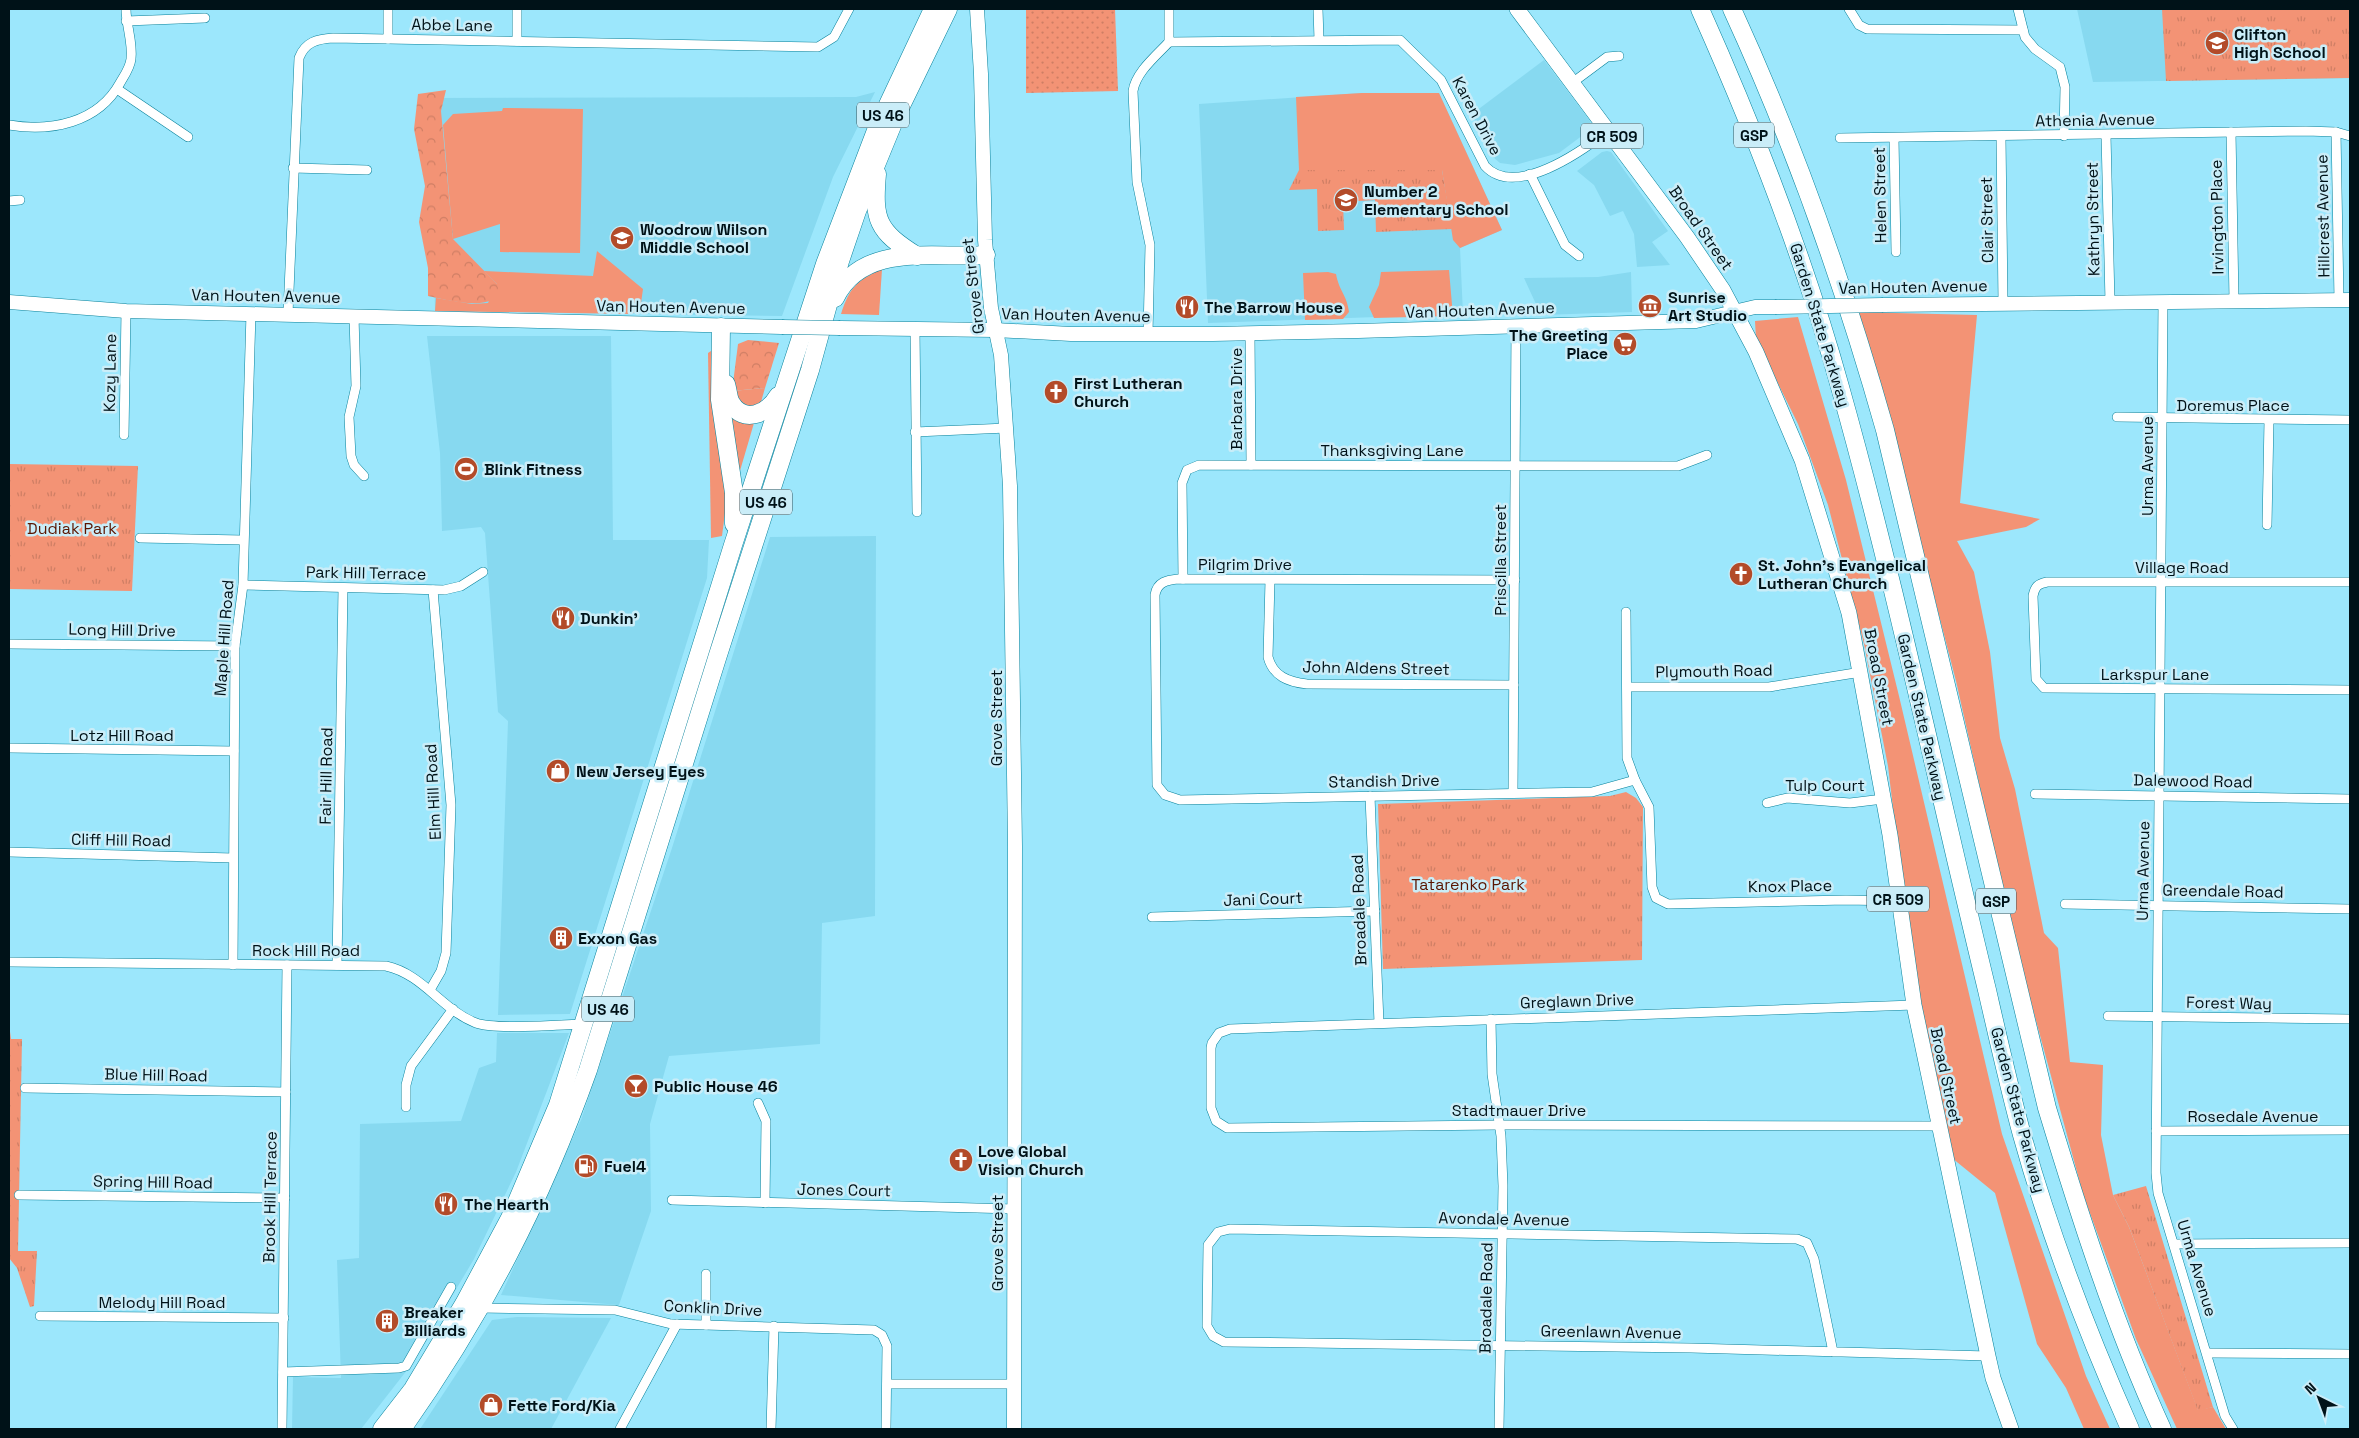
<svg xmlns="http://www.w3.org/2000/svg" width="2359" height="1438" font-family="'Space Grotesk',sans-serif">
<defs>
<pattern id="forest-crowns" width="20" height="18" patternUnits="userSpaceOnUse" patternTransform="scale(1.25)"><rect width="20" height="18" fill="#f39375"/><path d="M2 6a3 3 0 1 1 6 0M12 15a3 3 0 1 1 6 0" fill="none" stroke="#cf7e64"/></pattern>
<pattern id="park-tufts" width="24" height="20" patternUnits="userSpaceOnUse" patternTransform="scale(1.25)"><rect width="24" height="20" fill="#f39375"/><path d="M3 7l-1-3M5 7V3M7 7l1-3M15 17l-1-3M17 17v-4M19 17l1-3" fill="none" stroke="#cf7e64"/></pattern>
<pattern id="garden-dots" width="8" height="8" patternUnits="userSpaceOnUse" patternTransform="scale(1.25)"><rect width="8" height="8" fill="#f39375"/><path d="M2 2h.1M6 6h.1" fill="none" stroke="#cf7e64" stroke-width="1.8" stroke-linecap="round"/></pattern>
</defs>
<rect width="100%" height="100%" fill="#9ce7fc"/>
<!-- built -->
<g fill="#87d9f0">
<path d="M2077,9H2350V78L2093,82Z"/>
<path d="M1544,60L1590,121L1591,129L1559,153L1515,165L1500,163L1493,157L1472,114Z"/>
<path d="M875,92L833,177L782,316L435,311L431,98L856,97Z"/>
<path d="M1362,93H1439L1502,230L1460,248L1463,314L1208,323L1199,104Z"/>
<path d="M1607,151L1611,152L1668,231L1652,242L1670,265L1637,267L1634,234L1623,211L1610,216L1594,185L1577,171L1602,152Z"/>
<path d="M1631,272L1632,312L1541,315L1524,278L1598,277Z"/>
<path d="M427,336H611L613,540H709L707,578L570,1014L498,1015L508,721L498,712L485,533L481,527L442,531L440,453Z"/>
<path d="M876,536L875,916L822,923L820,1044L669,1056L650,1124L651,1211L619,1305L501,1295L581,1120L672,848L770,537Z"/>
<path d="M497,1033H569L516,1172L474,1259L411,1365L361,1429H292L293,1377L341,1378L337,1260L359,1258L360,1124L461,1121L479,1068L496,1062Z"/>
<path d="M517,1317L611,1318L551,1429H420L492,1320Z"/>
</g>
<!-- grass -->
<g fill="#f39375">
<path d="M1362,93H1439L1502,230L1460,248L1453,240L1442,170H1299L1296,97Z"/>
<path d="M503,108L583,109L580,253L500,252V224L453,239L443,125L453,114L502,111Z"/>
<path d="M597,251L643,289L640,310L631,314L435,311L436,298L472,304L488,303L497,284L484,271L593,276Z"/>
<path d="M882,269L879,315L841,314C849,288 857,280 882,269Z"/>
<path d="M1449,270L1453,316L1374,318L1369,307L1379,285L1381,272Z"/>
<path d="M1328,272L1336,274C1339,291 1347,295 1349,312L1343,319L1305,320L1303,273Z"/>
<path d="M1856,312L1977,315L1960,503L2040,519L2026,527L1957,541L1974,572L1990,652L2000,738L2015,789L2044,933L2058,948L2070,1062L2103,1065L2101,1135L2113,1195L2129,1227L2198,1410L2213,1407L2226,1429H2177L2136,1339L2083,1194L2015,943L1956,681L1894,441Z"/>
<path d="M1798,317L1846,480L1899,696L2002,1134L2086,1376L2110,1429H2084L2066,1388L2037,1344L1995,1193L1952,1158L1928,1046L1908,934L1888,766L1864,644L1828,505L1798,424L1756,339L1755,321Z"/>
<path d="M714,349L728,490L722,536L711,538L708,353Z"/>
<path d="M765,388L761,402L751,407L738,401L732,391Z"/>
<path d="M727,411L754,423L737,481Z"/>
</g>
<!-- forest -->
<g fill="url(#forest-crowns)">
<path d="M446,90L441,111L453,239L497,284L500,297C477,309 453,301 428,296V268L419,222L425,186L414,129L418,94Z"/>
<path d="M748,340L779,343L765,388L732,391L738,344Z"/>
</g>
<!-- park -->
<g fill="url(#park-tufts)">
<path d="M2162,9H2350V78L2166,81Z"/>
<path d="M1299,170H1442L1452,229L1376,232L1375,200L1343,202L1344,230L1318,231L1317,189L1289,190Z"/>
<path d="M9,464L138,466L132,591L9,589Z"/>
<path d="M1626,792L1636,798L1643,807L1642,960L1383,969L1378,804L1610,796Z"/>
<path d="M9,1024L11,1039H22L18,1251H37L34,1306L30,1307L17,1268L9,1258Z"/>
<path d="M2146,1186L2213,1407L2198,1411L2129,1227L2113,1195Z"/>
</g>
<!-- garden -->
<path fill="url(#garden-dots)" d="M1026,9H1115L1118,91L1026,93Z"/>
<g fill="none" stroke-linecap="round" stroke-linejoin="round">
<!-- street casing -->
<g stroke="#07829b" stroke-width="10">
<g id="street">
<path d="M388,9V39"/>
<path d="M517,9V41"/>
<path d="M1318,9L1319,40"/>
<path d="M1849,9L1859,25L1867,29L2023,30"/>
<path d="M2018,9L2025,37L2035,49L2060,67L2065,87L2064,136"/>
<path d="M126,21L205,18"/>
<path d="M1169,42L1400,40L1441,80L1485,166C1515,199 1582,151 1608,131"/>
<path d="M1572,83L1607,57L1619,56"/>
<path d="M117,89L188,137"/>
<path d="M9,125C51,132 98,123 120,83C124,76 130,68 131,59C133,42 126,25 126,9"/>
<path d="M2231,132L2234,300"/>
<path d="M2336,132L2339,300"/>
<path d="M2106,135L2110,302"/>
<path d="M2001,137L2003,303"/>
<path d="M1840,138L2306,131L2336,132L2350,136"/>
<path d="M1894,138L1896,252"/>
<path d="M293,168L367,170"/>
<path d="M1530,174L1565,245L1579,256"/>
<path d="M9,201L20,200"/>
<path d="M2163,301L2156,1173L2158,1193L2225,1416L2233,1429"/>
<path d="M288,314L299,58C305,42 317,39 333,38L818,47L834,37L849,9"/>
<path d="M354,316L356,386L349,417L351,456L354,465L364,476"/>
<path d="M915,329L917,512"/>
<path d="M1250,333L1251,465"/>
<path d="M1148,334L1150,245L1137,182L1133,91C1136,72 1156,56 1169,42V9"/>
<path d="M2117,417L2350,420"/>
<path d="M915,432L1007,428"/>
<path d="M124,435L126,311"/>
<path d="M2267,525L2269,420"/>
<path d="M140,538L243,540"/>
<path d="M1183,579L1182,483L1187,470L1199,465L1678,466L1707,455"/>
<path d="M1270,580L1268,657C1273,676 1288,682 1307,684L1514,685"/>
<path d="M1515,580L1178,579C1167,580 1157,582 1155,595L1157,785L1165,795L1180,800L1592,792L1635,780"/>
<path d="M2350,582H2047C2038,584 2035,586 2033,596L2036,679L2044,688L2350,690"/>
<path d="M243,585L444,590L461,586L483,572"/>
<path d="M1626,612L1627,758L1635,780L1649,807L1652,887L1656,898L1668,904L1846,900L1898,901"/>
<path d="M9,644L235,646"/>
<path d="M1627,687H1769L1861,672"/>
<path d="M9,748L234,751"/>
<path d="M1513,793L1516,327"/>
<path d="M2035,794L2350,799"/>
<path d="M1370,796L1379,1023"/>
<path d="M1767,803L1787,798L1850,803L1883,799"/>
<path d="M9,852L233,858"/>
<path d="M2065,904L2350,909"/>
<path d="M1152,917L1375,911"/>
<path d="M9,962L386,966C423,974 442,1010 476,1023C494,1030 562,1025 584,1024"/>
<path d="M233,965L235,646L243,585L251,313"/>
<path d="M337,965L343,588"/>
<path d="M430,990L441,971L446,953L451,805L433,590"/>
<path d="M1914,1005L1230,1029L1219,1033L1212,1043L1211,1048V1108L1216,1121L1227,1128L1499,1125L1939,1126"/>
<path d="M2108,1016L2350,1019"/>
<path d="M1491,1019L1492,1074L1501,1136L1503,1186L1499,1429"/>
<path d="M25,1088L286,1092"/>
<path d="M758,1103L766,1121L765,1203"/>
<path d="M406,1107V1085L411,1066L453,1009"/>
<path d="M2156,1131L2350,1130"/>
<path d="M19,1195L285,1198"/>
<path d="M672,1200L1014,1209"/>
<path d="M2174,1244L2350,1243"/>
<path d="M481,1308L615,1310L671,1324L874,1330L882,1335L887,1346L886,1429"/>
<path d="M40,1316L284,1318"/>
<path d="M706,1325V1274"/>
<path d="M1833,1352L1814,1259L1807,1243L1797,1239L1230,1229L1218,1232L1208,1245L1207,1326L1213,1336L1224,1342L1691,1348L1988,1356"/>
<path d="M2207,1353L2350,1354"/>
<path d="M283,1372L399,1368L406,1366L451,1287"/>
<path d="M887,1384H1014"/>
<path d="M282,1429L287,965"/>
<path d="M620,1429L677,1324"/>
<path d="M771,1429L774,1326"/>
</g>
</g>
<!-- secondary casing -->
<g stroke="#07829b" stroke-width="15">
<g id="secondary">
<path d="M977,9L981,74L985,240L991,308L1001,355L1010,486L1015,846L1014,1429"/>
<path d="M9,302L126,311L782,327"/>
<path d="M1883,305L2350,300"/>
<path d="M840,328L995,330L1071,334H1213L1358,331L1696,321L1755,307H1775"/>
</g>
</g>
<!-- primary casing -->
<g stroke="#07829b" stroke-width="16">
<path id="primary" d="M1517,9L1687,237L1723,290L1756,352L1802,460L1849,613L1890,835L1914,1005L1988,1356L1993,1378L2011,1429"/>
</g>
<!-- highway casing -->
<g stroke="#07829b" stroke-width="19">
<g id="highway">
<path d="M1700,9C1755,132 1804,257 1840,387C1896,586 1938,789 1987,990C1998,1038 2009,1087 2022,1135C2050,1236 2088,1334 2130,1429"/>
<path d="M1732,9C1795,146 1844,285 1885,430L2047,1108C2080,1217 2115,1326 2162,1429"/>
<path d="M877,174C873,220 877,231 917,256"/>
<path d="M835,298C863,241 935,259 986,255"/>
<path d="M721,327L720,400L734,493V524"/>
<path d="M726,384C728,390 728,398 731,403C744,425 768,413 778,396"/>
<path d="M382,1429L413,1389L464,1304L510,1218L558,1105L733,545L825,264L877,128L933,9"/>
<path d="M402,1429C483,1314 541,1202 588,1070L718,655L810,370L840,261L857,211L896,116L948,9"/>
</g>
</g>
<!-- street -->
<use href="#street" stroke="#fff" stroke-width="9"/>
<!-- secondary -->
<use href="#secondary" stroke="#fff" stroke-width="14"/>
<!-- primary -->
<use href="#primary" stroke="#fff" stroke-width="15"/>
<!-- highway -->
<use href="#highway" stroke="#fff" stroke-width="18"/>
<!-- secondary-bridge casing -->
<g stroke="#07829b" stroke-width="15" stroke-linecap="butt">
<g id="secondary-bridge">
<path d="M1775,307L1883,305"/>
<path d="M782,327L840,328"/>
</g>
</g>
<!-- secondary-bridge -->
<use href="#secondary-bridge" stroke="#fff" stroke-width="14"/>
</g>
<!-- icons -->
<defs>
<g id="school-disc" transform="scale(1.25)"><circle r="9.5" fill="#b34b29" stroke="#caedf8"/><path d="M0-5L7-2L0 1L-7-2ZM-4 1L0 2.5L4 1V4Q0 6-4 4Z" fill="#fff"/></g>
<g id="museum-disc" transform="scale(1.25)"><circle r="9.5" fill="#b34b29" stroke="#caedf8"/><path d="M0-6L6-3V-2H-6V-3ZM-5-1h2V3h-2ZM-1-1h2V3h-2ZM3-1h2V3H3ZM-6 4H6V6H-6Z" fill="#fff"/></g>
<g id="restaurant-disc" transform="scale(1.25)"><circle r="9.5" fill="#b34b29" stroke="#caedf8"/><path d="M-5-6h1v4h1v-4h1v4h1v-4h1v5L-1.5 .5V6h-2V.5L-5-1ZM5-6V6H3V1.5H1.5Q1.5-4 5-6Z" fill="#fff"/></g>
<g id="supermarket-disc" transform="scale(1.25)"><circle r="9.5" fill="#b34b29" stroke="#caedf8"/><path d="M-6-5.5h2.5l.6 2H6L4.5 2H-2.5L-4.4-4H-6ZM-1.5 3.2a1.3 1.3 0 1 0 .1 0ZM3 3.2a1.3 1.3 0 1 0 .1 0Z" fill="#fff"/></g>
<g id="church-disc" transform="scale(1.25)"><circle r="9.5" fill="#b34b29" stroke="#caedf8"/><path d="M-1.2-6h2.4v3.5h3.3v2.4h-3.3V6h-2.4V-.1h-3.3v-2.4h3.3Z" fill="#fff"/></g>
<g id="stadium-disc" transform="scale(1.25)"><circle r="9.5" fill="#b34b29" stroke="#caedf8"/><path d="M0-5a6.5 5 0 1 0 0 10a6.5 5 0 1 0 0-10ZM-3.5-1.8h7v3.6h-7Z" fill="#fff"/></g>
<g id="shop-disc" transform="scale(1.25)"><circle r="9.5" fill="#b34b29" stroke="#caedf8"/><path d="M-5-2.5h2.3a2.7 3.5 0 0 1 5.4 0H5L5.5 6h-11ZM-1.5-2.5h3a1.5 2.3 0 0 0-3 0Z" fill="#fff"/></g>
<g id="building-disc" transform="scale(1.25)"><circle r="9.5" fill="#b34b29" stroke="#caedf8"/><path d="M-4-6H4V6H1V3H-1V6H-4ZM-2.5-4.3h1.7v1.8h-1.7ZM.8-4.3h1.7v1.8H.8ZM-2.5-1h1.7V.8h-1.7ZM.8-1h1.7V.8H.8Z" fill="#fff"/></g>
<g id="bar-disc" transform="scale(1.25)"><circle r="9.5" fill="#b34b29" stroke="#caedf8"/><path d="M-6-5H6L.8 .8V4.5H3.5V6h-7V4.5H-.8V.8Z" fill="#fff"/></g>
<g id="fuel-disc" transform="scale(1.25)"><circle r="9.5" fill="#b34b29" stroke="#caedf8"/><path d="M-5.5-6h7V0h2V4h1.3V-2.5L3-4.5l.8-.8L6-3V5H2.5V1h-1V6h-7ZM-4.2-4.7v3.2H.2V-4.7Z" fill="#fff"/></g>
</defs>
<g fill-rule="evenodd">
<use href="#school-disc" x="2217" y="43"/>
<use href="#school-disc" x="1346" y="200"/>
<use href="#school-disc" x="622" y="238"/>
<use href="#museum-disc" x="1650" y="306"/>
<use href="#restaurant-disc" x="1187" y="307"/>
<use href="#supermarket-disc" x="1625" y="344"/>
<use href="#church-disc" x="1056" y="392"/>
<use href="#stadium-disc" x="466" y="469"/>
<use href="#church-disc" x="1741" y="574"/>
<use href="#restaurant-disc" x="563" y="618"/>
<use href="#shop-disc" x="558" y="771"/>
<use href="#building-disc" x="561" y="938"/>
<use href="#bar-disc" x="636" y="1086"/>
<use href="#church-disc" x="961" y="1160"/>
<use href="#fuel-disc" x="586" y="1166"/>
<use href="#restaurant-disc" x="446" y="1204"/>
<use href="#building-disc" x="387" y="1321"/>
<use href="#shop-disc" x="491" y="1405"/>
</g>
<g text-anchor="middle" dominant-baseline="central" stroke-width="5" stroke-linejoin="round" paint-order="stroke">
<!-- shield labels -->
<g fill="#caedf8" stroke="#3d545b" stroke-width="1">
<rect x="857" y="102.5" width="52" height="25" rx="4"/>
<rect x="1734" y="122.5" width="40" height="25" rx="4"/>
<rect x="1581" y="123.5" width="62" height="25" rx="4"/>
<rect x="740" y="489.5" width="52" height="25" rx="4"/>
<rect x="1867" y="886.5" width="62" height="25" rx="4"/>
<rect x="1976" y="888.5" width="40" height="25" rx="4"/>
<rect x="582" y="996.5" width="52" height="25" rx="4"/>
</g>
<g font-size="15" font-weight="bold" fill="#001218">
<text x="883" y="115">US 46</text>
<text x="1754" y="135">GSP</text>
<text x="1612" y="136">CR 509</text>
<text x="766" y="502">US 46</text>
<text x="1898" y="899">CR 509</text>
<text x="1996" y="901">GSP</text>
<text x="608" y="1009">US 46</text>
</g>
<!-- street labels -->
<g font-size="16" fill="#001218" stroke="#caedf8">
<text transform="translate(452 25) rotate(1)">Abbe Lane</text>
<text transform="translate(1477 116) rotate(62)">Karen Drive</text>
<text transform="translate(2095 120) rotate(-1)">Athenia Avenue</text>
<text transform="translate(1880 195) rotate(-91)">Helen Street</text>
<text transform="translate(2323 216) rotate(-91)">Hillcrest Avenue</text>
<text transform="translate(2217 217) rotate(-91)">Irvington Place</text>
<text transform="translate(2093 219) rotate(-91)">Kathryn Street</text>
<text transform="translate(1987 220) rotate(-91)">Clair Street</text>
<text transform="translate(1701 228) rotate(55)">Broad Street</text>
<text transform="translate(973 286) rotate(-97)">Grove Street</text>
<text transform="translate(1913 287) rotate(-1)">Van Houten Avenue</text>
<text transform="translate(266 296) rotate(1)">Van Houten Avenue</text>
<text transform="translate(671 307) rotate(1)">Van Houten Avenue</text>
<text transform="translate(1480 310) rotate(-2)">Van Houten Avenue</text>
<text transform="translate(1076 315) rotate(1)">Van Houten Avenue</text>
<text transform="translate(1820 325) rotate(73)">Garden State Parkway</text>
<text transform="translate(110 373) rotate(-89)">Kozy Lane</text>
<text transform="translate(1236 399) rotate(-90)">Barbara Drive</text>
<text x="2233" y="405">Doremus Place</text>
<text x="1392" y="450">Thanksgiving Lane</text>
<text transform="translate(2147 466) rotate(-90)">Urma Avenue</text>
<text transform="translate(1500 560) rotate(-90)">Priscilla Street</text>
<text x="1245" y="564">Pilgrim Drive</text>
<text x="2182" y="567">Village Road</text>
<text transform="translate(366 573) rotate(1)">Park Hill Terrace</text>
<text transform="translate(122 630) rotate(1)">Long Hill Drive</text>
<text transform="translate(224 638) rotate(-86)">Maple Hill Road</text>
<text transform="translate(1376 668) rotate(1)">John Aldens Street</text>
<text transform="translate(1714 671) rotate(-1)">Plymouth Road</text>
<text x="2155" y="674">Larkspur Lane</text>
<text transform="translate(1879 677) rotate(79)">Broad Street</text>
<text transform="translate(1922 717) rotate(77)">Garden State Parkway</text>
<text transform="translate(996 718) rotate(-90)">Grove Street</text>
<text x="122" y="735">Lotz Hill Road</text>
<text transform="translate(326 776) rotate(-89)">Fair Hill Road</text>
<text transform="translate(1384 781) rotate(-1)">Standish Drive</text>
<text transform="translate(2193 781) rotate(1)">Dalewood Road</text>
<text x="1825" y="785">Tulp Court</text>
<text transform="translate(433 792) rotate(-93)">Elm Hill Road</text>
<text transform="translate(121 840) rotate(1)">Cliff Hill Road</text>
<text transform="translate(2143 871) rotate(-89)">Urma Avenue</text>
<text transform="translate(1790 886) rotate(-1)">Knox Place</text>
<text transform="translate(2223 891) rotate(1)">Greendale Road</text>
<text transform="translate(1263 899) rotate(-2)">Jani Court</text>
<text transform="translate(1359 910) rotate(-92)">Broadale Road</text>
<text x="306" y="950">Rock Hill Road</text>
<text transform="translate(1577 1001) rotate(-2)">Greglawn Drive</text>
<text transform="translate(2229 1003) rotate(1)">Forest Way</text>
<text transform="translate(156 1075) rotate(1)">Blue Hill Road</text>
<text transform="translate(1946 1076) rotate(78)">Broad Street</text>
<text x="1519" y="1110">Stadtmauer Drive</text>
<text transform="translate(2018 1110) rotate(75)">Garden State Parkway</text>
<text x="2253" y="1116">Rosedale Avenue</text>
<text transform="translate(153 1182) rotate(1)">Spring Hill Road</text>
<text transform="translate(844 1190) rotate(1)">Jones Court</text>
<text transform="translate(270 1197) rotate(-89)">Brook Hill Terrace</text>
<text transform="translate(1504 1219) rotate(1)">Avondale Avenue</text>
<text transform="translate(997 1243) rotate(-90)">Grove Street</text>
<text transform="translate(2197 1268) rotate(73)">Urma Avenue</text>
<text transform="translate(1486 1298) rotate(-89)">Broadale Road</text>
<text x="162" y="1302">Melody Hill Road</text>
<text transform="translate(713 1308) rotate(3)">Conklin Drive</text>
<text transform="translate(1611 1332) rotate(1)">Greenlawn Avenue</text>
</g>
<!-- poi labels -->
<g font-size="16" font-weight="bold" fill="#001218" stroke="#caedf8" text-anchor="start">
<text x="2234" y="34">Clifton<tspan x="2234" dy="18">High School</tspan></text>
<text x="1364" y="191">Number 2<tspan x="1364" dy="18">Elementary School</tspan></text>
<text x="640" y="229">Woodrow Wilson<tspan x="640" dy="18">Middle School</tspan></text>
<text x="1668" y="297">Sunrise<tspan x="1668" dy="18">Art Studio</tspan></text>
<text x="1204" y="307">The Barrow House</text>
<text x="1608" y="335" text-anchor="end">The Greeting<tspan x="1608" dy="18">Place</tspan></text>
<text x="1074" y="383">First Lutheran<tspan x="1074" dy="18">Church</tspan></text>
<text x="484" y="469">Blink Fitness</text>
<text x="1758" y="565">St. John's Evangelical<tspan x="1758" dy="18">Lutheran Church</tspan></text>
<text x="580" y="618">Dunkin'</text>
<text x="576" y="771">New Jersey Eyes</text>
<text x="578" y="938">Exxon Gas</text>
<text x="654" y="1086">Public House 46</text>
<text x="978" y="1151">Love Global<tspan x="978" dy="18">Vision Church</tspan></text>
<text x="604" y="1166">Fuel4</text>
<text x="464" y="1204">The Hearth</text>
<text x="404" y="1312">Breaker<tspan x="404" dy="18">Billiards</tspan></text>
<text x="508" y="1405">Fette Ford/Kia</text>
</g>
<!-- park labels -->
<g font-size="16" fill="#5a1500" stroke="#caedf8">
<text x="72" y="528">Dudiak Park</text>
<text x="1468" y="884">Tatarenko Park</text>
</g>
</g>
<!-- border -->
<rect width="2359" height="1438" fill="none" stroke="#001218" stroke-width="20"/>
<!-- north arrow -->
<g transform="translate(2319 1398) rotate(318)" stroke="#caedf8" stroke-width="4" paint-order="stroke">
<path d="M0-4L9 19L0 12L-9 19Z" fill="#001218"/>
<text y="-8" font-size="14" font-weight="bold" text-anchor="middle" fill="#001218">N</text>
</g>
</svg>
